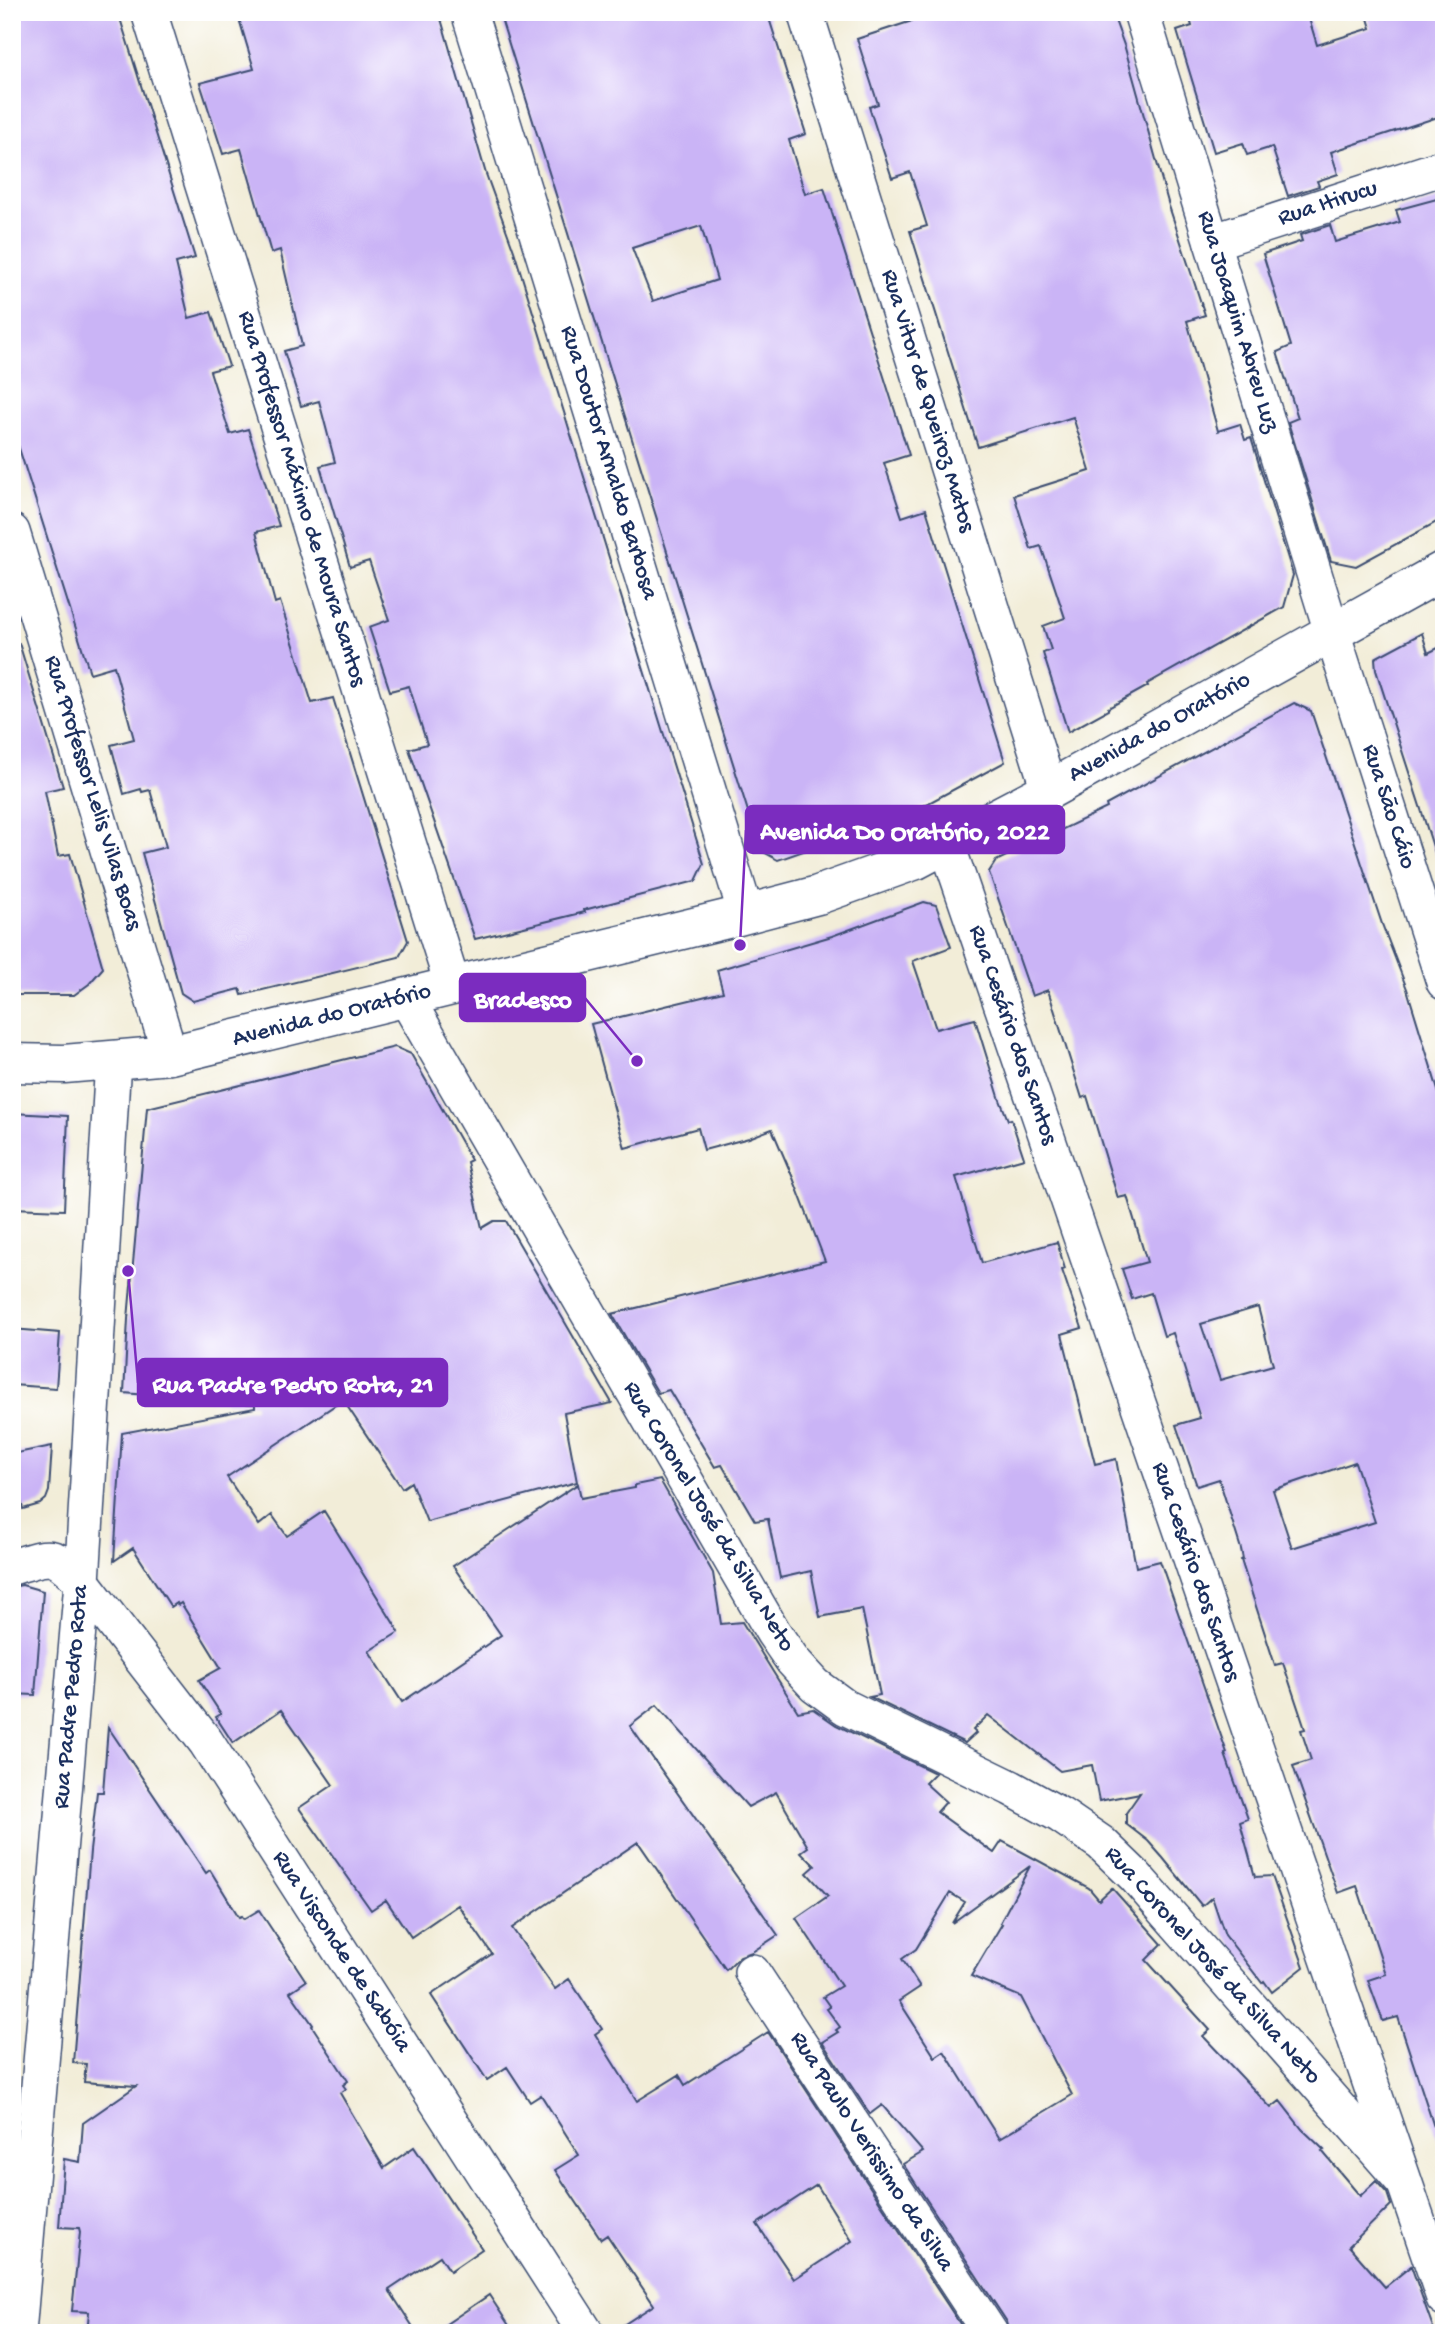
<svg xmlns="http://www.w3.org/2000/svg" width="1456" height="2345" font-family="'Gochi Hand',sans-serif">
<rect width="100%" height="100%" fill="#fff"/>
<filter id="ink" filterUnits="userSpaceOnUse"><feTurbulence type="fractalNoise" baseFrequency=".0143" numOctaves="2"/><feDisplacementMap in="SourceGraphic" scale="14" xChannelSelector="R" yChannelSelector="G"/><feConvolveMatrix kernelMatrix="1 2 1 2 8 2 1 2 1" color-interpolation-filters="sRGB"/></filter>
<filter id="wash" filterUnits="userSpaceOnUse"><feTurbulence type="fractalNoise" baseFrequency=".00686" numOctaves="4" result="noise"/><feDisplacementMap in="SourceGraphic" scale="28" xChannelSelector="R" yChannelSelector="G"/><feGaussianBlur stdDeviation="1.57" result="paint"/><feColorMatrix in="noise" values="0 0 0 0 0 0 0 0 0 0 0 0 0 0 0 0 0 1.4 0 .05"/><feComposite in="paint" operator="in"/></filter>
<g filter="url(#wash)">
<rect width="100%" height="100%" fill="#f2edd8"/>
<g id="blocks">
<!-- building -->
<g fill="#cab4f6" fill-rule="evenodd">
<path d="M12,12H118L195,258L176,263L189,318L211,312L229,366L210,371L230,434L248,429L279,526L256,532L275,603L280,601L312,703L333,698L408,941L399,957L242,995L240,989L193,1001L181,993L142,853L166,847L150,790L142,792L141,789L124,794L111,745L134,739L114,666L90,673L12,426Z"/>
<path d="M237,12H439L486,174L514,251L704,864L696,881L584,910L585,912L475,939L409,749L427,744L409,686L390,691L369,627L389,620L369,561L350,567L320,466L335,462L319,401L301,406L284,351L302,346L280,250L271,253L241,149L223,154L200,83L254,69Z"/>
<path d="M499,12H767L806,134L789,140L805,194L824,188L909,455L884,463L902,517L926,509L1005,762L910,813L889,821L778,860L760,850ZM701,226L717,280L653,301L632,248Z"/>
<path d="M919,12H1112L1125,48L1169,206L1205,315L1187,321L1218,431L1240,424L1245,440L1251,438L1293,575L1284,607L1147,684L1148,686L1108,708V710L1068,732L1043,653L1051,650L1043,626L1065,618L1041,546L1031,549L1014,495L1090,471L1073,417L978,447L910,231L927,226L910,172L892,178L869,107L878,104L857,39L921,18Z"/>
<path d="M1188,12H1307L1317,45L1371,28L1366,12H1444V115L1331,152L1338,174L1317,181L1319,186L1288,196L1272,147L1247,155L1243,143L1214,152L1177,31L1192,26Z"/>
<path d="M1444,197V518L1356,566L1331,561L1288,422L1298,418L1277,352L1291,346L1263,254L1302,241L1300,235L1330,225L1335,242L1400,222L1396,210Z"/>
<path d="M1422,633L1428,653L1444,645V858L1437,859L1376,670L1375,658Z"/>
<path d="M19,643L63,787L45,791L58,856L70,854L103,968L89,984L74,995H12V644Z"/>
<path d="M1294,703L1311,711L1382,924L1407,989L1444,1110V2138L1438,2139L1398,2017L1383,2021L1368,1980L1386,1974L1357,1886L1338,1893L1293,1766L1311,1760L1301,1730L1305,1729L1283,1663L1275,1665L1241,1560L1243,1559L1241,1549L1219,1479L1197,1486L1176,1425L1200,1418L1173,1333L1164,1336L1151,1293L1132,1299L1122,1269L1147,1262L1127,1196L1118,1198L1087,1096L1082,1098L1048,990L1032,996L989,872L996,861L1107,808L1106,805ZM1258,1307L1273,1365L1220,1380L1201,1324ZM1355,1462L1375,1522L1292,1548L1273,1490Z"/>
<path d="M924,902L936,905L951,947L913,961L936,1029L975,1019L1000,1100L1008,1120L1011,1119L1024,1158L956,1177L982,1263L1057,1242L1065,1269L1062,1270L1082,1328L1062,1334L1095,1464L1116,1459L1136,1567L1160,1561L1227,1753L1225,1754L1248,1819L1240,1822L1255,1877L1272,1876L1304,1967L1272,1992L1264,1981L1262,1983L1225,1935L1212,1897L1202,1906L1163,1858L1148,1841L1126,1824V1813L1140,1793L1099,1801L1092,1765L1060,1771L988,1715L973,1730L976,1733L965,1743L870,1697L880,1695L862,1609L820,1617L811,1571L780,1578L768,1519L755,1521L722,1465L715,1467L669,1390L658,1393L612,1314L825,1261L793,1178L772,1129L749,1138L704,1150L698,1128L625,1148L591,1024L723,992L717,970L832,936Z"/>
<path d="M395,1047L411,1054L471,1160L467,1162L482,1228L494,1221H506L612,1403L564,1413L577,1482L427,1522L411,1482L402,1488L343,1400L227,1477L259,1525L272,1515L287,1536L324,1511L399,1632L369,1651L402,1702L501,1635L453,1566L578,1484L581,1498L635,1488V1485L660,1480L713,1573L721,1624L742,1622L798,1712L813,1709L836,1725L935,1773L925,1783L946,1802L937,1812L994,1853L1002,1841L1089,1888L1099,1900L1112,1888L1162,1944L1146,1960L1210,2030L1203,2036L1271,2108L1280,2101L1302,2129L1324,2150L1322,2151L1360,2196L1376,2181L1387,2193L1391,2205L1349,2246L1385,2287L1411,2266L1435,2333H1010L1007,2322L903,2164L923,2152L882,2105L870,2114L822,2042L838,2032L836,2030L840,2027L827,2009L830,2007L823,1997L841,1986L796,1918L828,1896L807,1873L815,1866L801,1852L808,1847L776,1792L748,1807L657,1705L630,1726L778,1935L752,1952L740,1956L726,1970L638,1842L512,1928L555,1989L569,1979L602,2029L595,2034L637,2101L679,2075L685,2085L768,2032L966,2333H611L654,2305L607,2235L601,2239L555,2170L579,2155L541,2095L530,2102L507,2067L487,2080L431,1995L492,1954L458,1905L411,1937L386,1900L371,1910L299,1808L333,1785L281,1710L233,1743L216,1717L221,1714L199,1680L221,1668L181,1603L178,1605L177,1603L171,1607L133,1548L114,1561L122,1433L255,1408V1404L124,1393L128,1319L147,1108ZM1030,1866L1000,1923L1002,1924L971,1976L1021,1997L1072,2095L999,2139L944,2051L935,2057L899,2001L920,1987L902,1959L916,1949L950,1893L965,1902L952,1923ZM817,2185L852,2241L794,2279L757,2224Z"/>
<path d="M12,1113L68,1116L64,1210L12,1208Z"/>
<path d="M12,1329L60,1333L56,1388L12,1385Z"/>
<path d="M52,1446L49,1491L46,1499L40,1504L23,1509L12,1466V1454Z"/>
<path d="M22,1585L43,1591L35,1695L12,1694V1587Z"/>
<path d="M108,1727L206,1873L210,1870L239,1917L242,1916L244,1919L259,1910L306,1981L290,1992L313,2025L312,2026L348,2081L343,2085L346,2089L340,2093L384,2168L414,2147L482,2249L450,2271L440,2256L389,2290L417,2333H87L89,2312L72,2311L80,2232L79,2228L59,2227L64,2159L80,2162L83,2123L136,2086L84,2082L86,2064L73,2063L90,1851L97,1792H103Z"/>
<path d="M489,2295L514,2333H433Z"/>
</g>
</g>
</g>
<g filter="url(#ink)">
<use href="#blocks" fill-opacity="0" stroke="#3b4c70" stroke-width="2"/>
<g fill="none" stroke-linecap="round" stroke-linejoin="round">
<!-- street casing -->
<g stroke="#3b4c70" stroke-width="38">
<g id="street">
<path d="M149,12L453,987"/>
<path d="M469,12L746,914"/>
<path d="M805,12L1049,790"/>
<path d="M1141,12L1332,632L1444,982"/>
<path d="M1212,242L1444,167"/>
<path d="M12,532L170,1055"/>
<path d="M947,845L1444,2298"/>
<path d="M406,998L773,1632L793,1661L815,1685L845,1707L1011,1788L1060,1815L1101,1843L1135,1876L1402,2180"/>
<path d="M12,1567C51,1555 52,1551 82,1582L206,1742L586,2333"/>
<path d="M752,1972L990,2333"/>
<path d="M18,2333L82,1582L113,1060"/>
</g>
</g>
<!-- secondary casing -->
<g stroke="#3b4c70" stroke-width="41">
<path id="secondary" d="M12,1063L64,1064L170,1055L731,918L818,895L916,860L1049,790L1444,570"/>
</g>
<!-- street -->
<use href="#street" stroke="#fff" stroke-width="35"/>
<!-- secondary -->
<use href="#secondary" stroke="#fff" stroke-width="38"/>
</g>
</g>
<g text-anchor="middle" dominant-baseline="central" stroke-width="5" stroke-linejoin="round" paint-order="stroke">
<!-- street labels -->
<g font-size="24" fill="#1b2f5e" stroke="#fff">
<text transform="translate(1328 204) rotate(-18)">Rua Itirucu</text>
<text transform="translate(1237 322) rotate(73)">Rua Joaquim Abreu Luz</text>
<text transform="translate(927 401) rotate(73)">Rua Vitor de Queiroz Matos</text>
<text transform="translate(608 463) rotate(73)">Rua Doutor Arnaldo Barbosa</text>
<text transform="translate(301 499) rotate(73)">Rua Professor Máximo de Moura Santos</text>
<text transform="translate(1160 728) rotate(-29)">Avenida do Oratório</text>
<text transform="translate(92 793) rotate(73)">Rua Professor Lelis Vilas Boas</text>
<text transform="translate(1388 807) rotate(72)">Rua São Cáio</text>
<text transform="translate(332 1016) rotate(-14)">Avenida do Oratório</text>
<text transform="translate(1012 1035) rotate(71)">Rua Cesário dos Santos</text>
<text transform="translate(708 1517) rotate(59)">Rua Coronel José da Silva Neto</text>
<text transform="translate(1195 1572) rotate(71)">Rua Cesário dos Santos</text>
<text transform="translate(72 1697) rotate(-85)">Rua Padre Pedro Rota</text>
<text transform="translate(341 1952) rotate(57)">Rua Visconde de Sabóia</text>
<text transform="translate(1212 1966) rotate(48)">Rua Coronel José da Silva Neto</text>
<text transform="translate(871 2152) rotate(57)">Rua Paulo Verissimo da Silva</text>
</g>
</g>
<!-- callouts -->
<path fill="none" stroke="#7b2cbf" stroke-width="2.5" d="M740 945L746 830M637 1061L585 998M128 1271L138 1383"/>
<g fill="#7b2cbf" stroke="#fff" stroke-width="2.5">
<circle cx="740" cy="945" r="7"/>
<circle cx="637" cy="1061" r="7"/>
<circle cx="128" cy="1271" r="7"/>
</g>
<g fill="#7b2cbf" stroke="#7b2cbf" stroke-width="2.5">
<rect x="746" y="806" width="318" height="47" rx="7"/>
<rect x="460" y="974" width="125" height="47" rx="7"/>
<rect x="138" y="1359" width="309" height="47" rx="7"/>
</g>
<g font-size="26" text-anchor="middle" font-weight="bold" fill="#fff">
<text x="905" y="839">Avenida Do Oratório, 2022</text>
<text x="523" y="1007">Bradesco</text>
<text x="293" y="1392">Rua Padre Pedro Rota, 21</text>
</g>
<!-- margin -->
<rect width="1456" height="2345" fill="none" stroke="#fff" stroke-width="42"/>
</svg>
